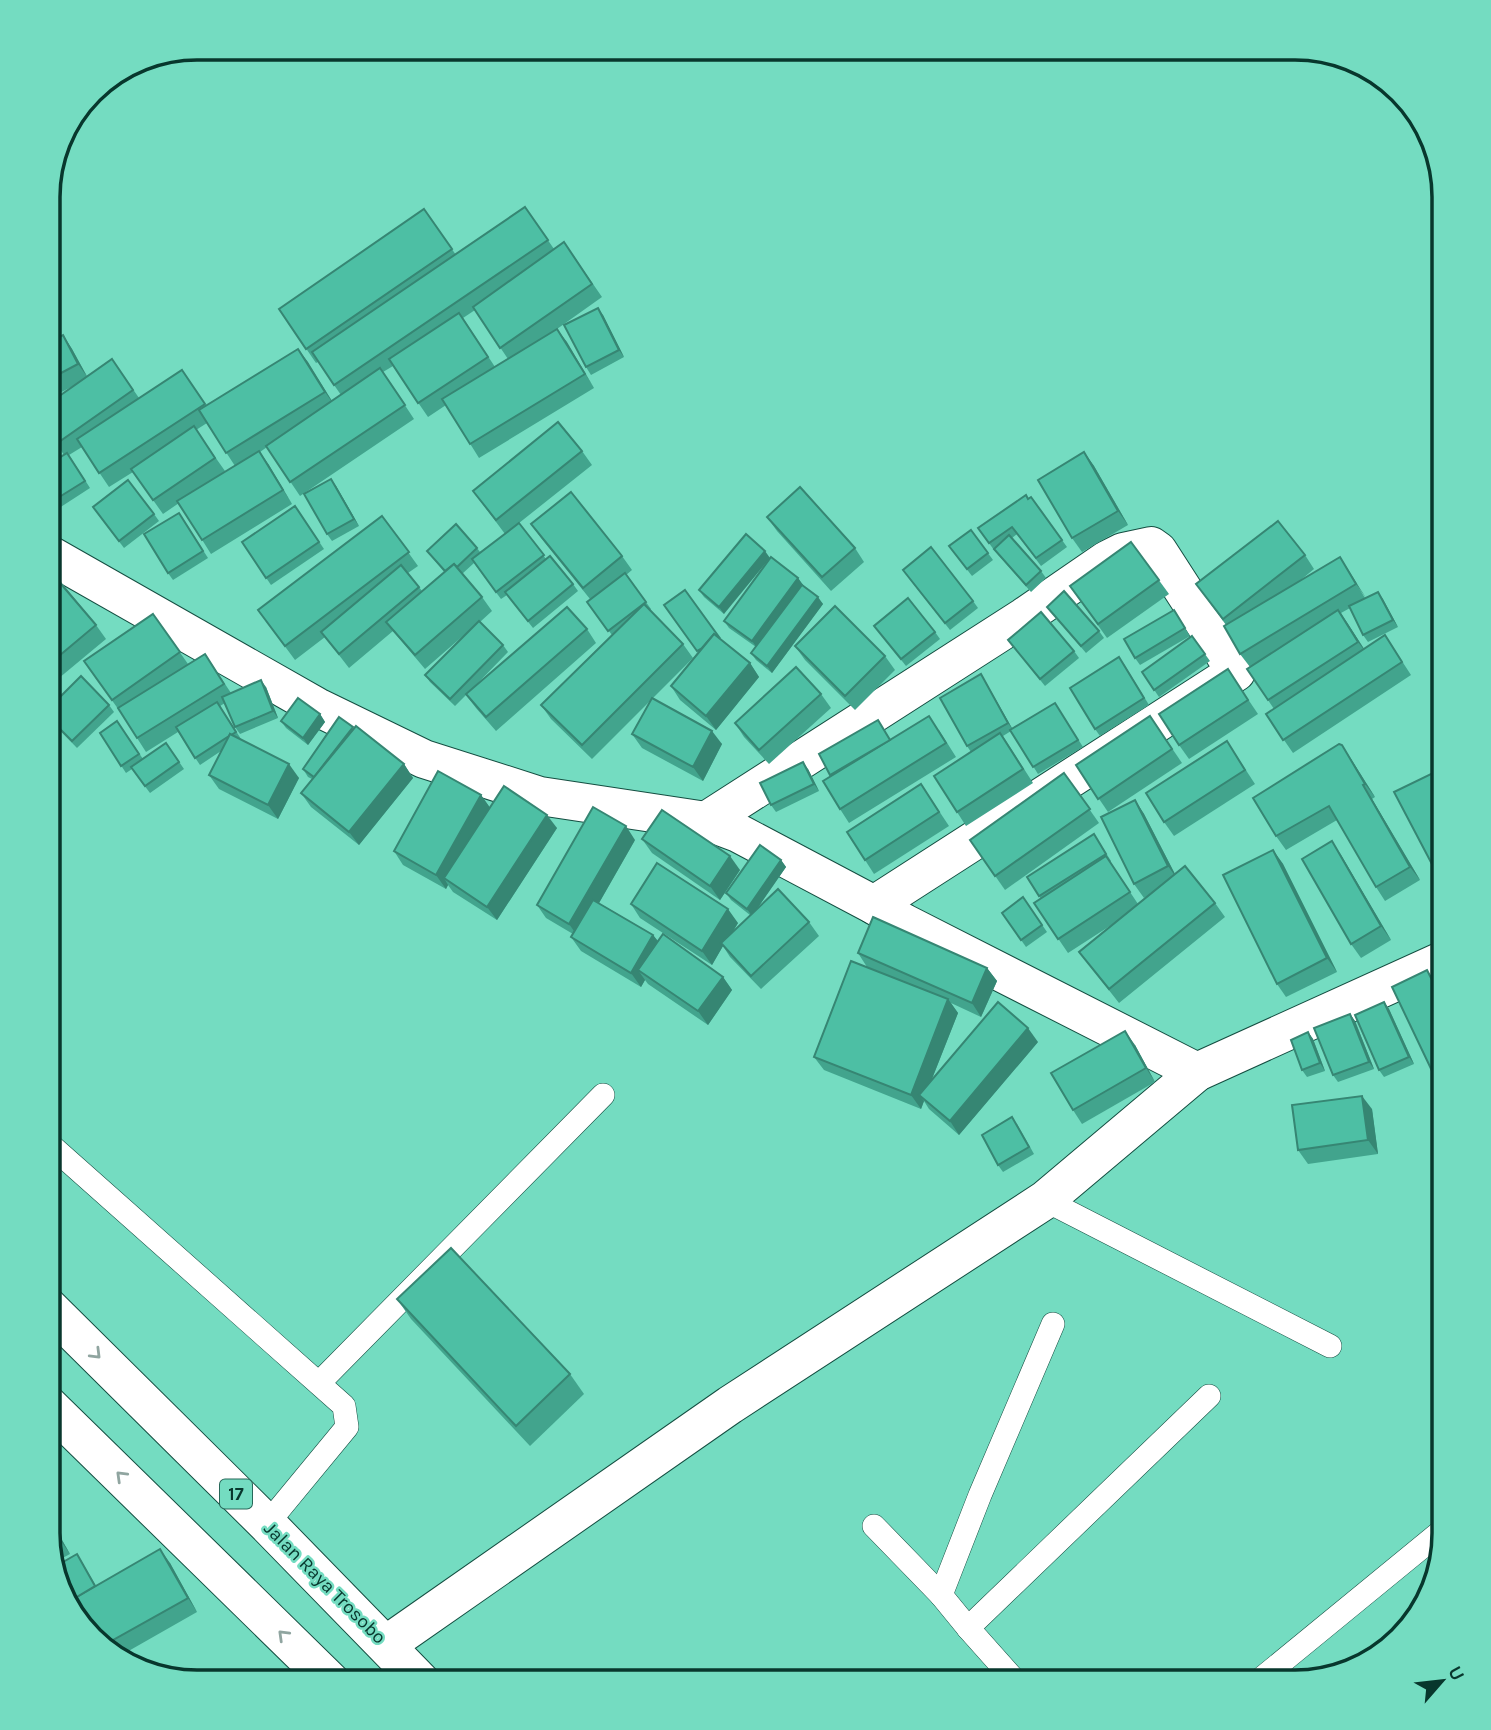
<svg xmlns="http://www.w3.org/2000/svg" width="1491" height="1730" font-family="Karla,sans-serif">
<rect width="100%" height="100%" fill="#74dcc1"/>
<g fill="none" stroke-linecap="round" stroke-linejoin="round">
<!-- lane casing -->
<g stroke="#144e41" stroke-width="24">
<g id="lane">
<path d="M47,1142L344,1406L347,1427L267,1524"/>
<path d="M1045,1200L1330,1346"/>
<path d="M319,1383L603,1095"/>
<path d="M874,1526L941,1595"/>
<path d="M968,1628L1209,1396"/>
<path d="M1017,1683L968,1628L941,1595L980,1495L1053,1324"/>
<path d="M1256,1683L1444,1529"/>
</g>
</g>
<!-- street casing -->
<g stroke="#144e41" stroke-width="40">
<g id="street">
<path d="M48,554L317,707L424,759L540,796L706,821L738,833L874,905L904,923L1197,1072"/>
<path d="M706,821L1024,617L1107,560L1123,552L1151,546L1158,551L1236,672L874,905"/>
<path d="M386,1645L730,1405L1045,1200L1197,1072L1444,960"/>
</g>
</g>
<!-- highway casing -->
<g stroke="#144e41" stroke-width="40">
<g id="highway">
<path d="M47,1306L267,1524L422,1683"/>
<path d="M47,1404L332,1683"/>
</g>
</g>
<!-- lane -->
<use href="#lane" stroke="#fff" stroke-width="23"/>
<!-- street -->
<use href="#street" stroke="#fff" stroke-width="38"/>
<!-- highway -->
<use href="#highway" stroke="#fff" stroke-width="38"/>
</g>
<!-- wall -->
<g fill="#42a48d" fill-rule="evenodd">
<path d="M525,207L554,249L564,242L602,297L557,329L594,388L479,458L446,405L428,417L393,366L383,372L414,419L300,496L267,447L260,452L292,504L211,554L179,503L163,514L133,472L109,487L82,447L69,455L90,488L53,512L48,504L64,455L48,431L77,384L48,399V343L63,335L72,349L87,377L112,359L139,398L182,370L206,406L298,349L332,401L341,395L318,362L316,363L279,309L424,209L456,255ZM475,310L508,359L495,367L463,318ZM207,423L235,466L216,478L225,471L196,430Z"/>
<path d="M603,315L624,357L591,375L586,367Z"/>
<path d="M582,451L592,465L509,531L519,523L546,559L573,584L578,591L533,628L507,595L501,599L474,563L462,574L482,597L492,611L480,622L503,645L508,652L470,691L587,629L596,643L496,731L476,708L466,695L455,706L430,682L425,675L464,635L425,669L393,631L349,668L325,637L295,660L258,610L382,516L418,566L408,573L422,591L444,572L427,551L477,548L480,552L505,534L473,491Z"/>
<path d="M1084,452L1094,466L1128,525L1082,552L1072,538Z"/>
<path d="M336,486L359,526L332,541L327,534Z"/>
<path d="M1031,497L1067,547L1041,566L1017,534L1012,538L1041,571L1046,578L1031,592L994,550L978,528Z"/>
<path d="M295,506L324,549L271,585L242,542Z"/>
<path d="M93,507L154,514L159,521L124,548Z"/>
<path d="M179,513L208,558L173,580L168,573Z"/>
<path d="M767,517L855,548L864,562L831,591L777,531Z"/>
<path d="M531,524L622,556L632,570L626,575L651,609L650,610L683,644L693,658L653,698L722,744L703,781L642,748L632,734L650,701L592,759L551,719L541,705L612,635L587,602L590,599L541,538Z"/>
<path d="M971,530L993,560L972,576L949,546Z"/>
<path d="M746,534L724,614L704,597L699,590Z"/>
<path d="M1131,542L1169,594L1107,638L1070,586Z"/>
<path d="M1305,555L1314,569L1297,583L1340,557L1365,598L1378,592L1398,627L1368,642L1363,635L1350,608L1341,613L1364,649L1385,635L1411,675L1293,753L1266,714L1274,709L1247,669L1250,667L1240,654L1226,625L1196,584Z"/>
<path d="M48,566L96,625L106,639L47,688Z"/>
<path d="M908,577L973,601L978,608L950,630Z"/>
<path d="M798,578L803,585L823,604L772,673L756,660L751,653L756,647L729,628L724,621Z"/>
<path d="M685,590L721,640L750,663L759,677L716,730L680,700L671,686L698,652L664,605Z"/>
<path d="M1047,607L1099,631L1104,638L1086,653Z"/>
<path d="M1174,610L1190,636L1140,665L1135,658Z"/>
<path d="M153,614L188,664L205,654L231,693L266,687L278,718L240,734L235,727L225,703L220,706L241,739L240,740L299,778L278,819L219,789L209,775L221,751L200,765L178,732L146,752L121,713L84,661Z"/>
<path d="M874,626L935,632L940,639L906,666Z"/>
<path d="M1192,636L1210,661L1159,697L1142,672Z"/>
<path d="M1008,640L1074,651L1079,658L1045,686Z"/>
<path d="M795,646L885,656L895,670L855,710L805,660Z"/>
<path d="M1124,664L1149,705L1100,736L1095,729Z"/>
<path d="M985,681L1012,728L1055,703L1083,747L1038,774L1011,731L1003,736L1033,783L966,826L957,812L971,752L967,746Z"/>
<path d="M1237,683L1258,714L1189,759L1179,745Z"/>
<path d="M821,694L831,708L769,764L744,737L735,723Z"/>
<path d="M109,705L114,712L77,748L47,717V710Z"/>
<path d="M320,714L325,722L308,745L286,728L281,721Z"/>
<path d="M1150,716L1182,763L1108,812L1076,765Z"/>
<path d="M878,720L890,740L939,730L956,757L849,823L840,809L831,776L819,754Z"/>
<path d="M117,721L143,759L166,743L184,769L150,793L132,769L126,773L100,733Z"/>
<path d="M354,728L404,764L413,778L359,845L311,807L301,793L312,779L308,777L303,769Z"/>
<path d="M1236,755L1255,784L1174,836L1164,822Z"/>
<path d="M1351,759L1375,797L1372,799L1420,880L1385,901L1376,887L1337,820L1286,850L1276,836Z"/>
<path d="M808,769L819,791L776,812L771,805Z"/>
<path d="M1064,773L1099,823L1005,890L970,840Z"/>
<path d="M921,784L949,826L874,874L865,860Z"/>
<path d="M481,795L490,808L557,828L497,920L453,892L448,885L446,889L403,865L394,851Z"/>
<path d="M1135,800L1144,814L1175,874L1215,903L1225,917L1119,1003L1079,952L1116,922L1068,953L1034,903L1041,899L1039,896L1094,834L1111,861L1110,862L1138,904L1149,895L1144,898L1134,884Z"/>
<path d="M642,839L740,870L720,900L652,853Z"/>
<path d="M635,840L599,903L653,935L658,941L723,977L732,990L708,1025L648,984L645,980L641,987L581,951L571,937L573,934L546,918L537,905Z"/>
<path d="M1273,850L1283,864L1337,972L1286,997L1277,984Z"/>
<path d="M1341,855L1391,940L1361,958L1351,944Z"/>
<path d="M781,860L786,867L757,909L809,922L819,936L761,989L730,957L723,946L712,965L640,918L631,904L738,923L732,933L750,915L731,900L726,893Z"/>
<path d="M1023,897L1047,932L1026,947L1002,913Z"/>
<path d="M858,953L987,968L997,981L981,1017L951,1003L958,1013L932,1079L1038,1042L959,1135L929,1109L924,1101L921,1109L824,1070L814,1057L867,967Z"/>
<path d="M1384,1002L1389,1009L1414,1064L1384,1077L1379,1070Z"/>
<path d="M1350,1014L1355,1021L1374,1069L1338,1082L1333,1075Z"/>
<path d="M1308,1032L1313,1039L1325,1071L1307,1077L1302,1070Z"/>
<path d="M1135,1045L1155,1082L1082,1124L1073,1110Z"/>
<path d="M1372,1109L1378,1154L1308,1164L1298,1150Z"/>
<path d="M1017,1124L1034,1154L1003,1172L998,1165Z"/>
<path d="M397,1299L570,1374L584,1394L530,1446L411,1319Z"/>
<path d="M47,1514L70,1554L57,1561L47,1534Z"/>
<path d="M77,1554L96,1586L170,1563L197,1612L118,1657L78,1624Z"/>
</g>
<!-- shaded-wall -->
<g fill="#368673">
<path d="M598,308L603,315L624,357L619,350Z"/>
<path d="M557,329L567,342L594,388L585,374Z"/>
<path d="M63,335L72,349L88,378L78,364Z"/>
<path d="M298,349L308,362L335,406L325,392Z"/>
<path d="M259,451L269,465L292,504L283,490Z"/>
<path d="M1084,452L1094,466L1128,525L1118,511Z"/>
<path d="M331,479L336,486L359,526L354,519Z"/>
<path d="M765,551L770,558L724,614L719,607Z"/>
<path d="M1340,557L1349,571L1366,598L1356,584Z"/>
<path d="M798,578L803,585L757,648L752,641Z"/>
<path d="M1378,592L1383,599L1398,627L1393,620Z"/>
<path d="M818,597L823,604L772,673L767,666Z"/>
<path d="M1338,610L1348,624L1368,655L1358,642Z"/>
<path d="M750,663L759,677L716,730L706,716Z"/>
<path d="M981,674L1013,730L1008,723Z"/>
<path d="M261,680L266,687L278,718L273,711Z"/>
<path d="M320,714L325,722L308,745L303,738Z"/>
<path d="M712,731L722,744L703,781L693,767Z"/>
<path d="M1342,745L1351,759L1375,797L1365,784Z"/>
<path d="M803,762L808,769L819,791L814,784Z"/>
<path d="M289,764L299,778L278,819L268,805Z"/>
<path d="M404,764L413,778L359,845L349,832Z"/>
<path d="M1433,773L1444,790V795Z"/>
<path d="M1363,785L1372,799L1420,880L1410,867Z"/>
<path d="M481,795L491,809L444,878L448,885L446,889L436,875Z"/>
<path d="M1135,800L1144,814L1178,880L1168,866Z"/>
<path d="M547,815L557,828L497,920L487,907Z"/>
<path d="M626,826L635,840L579,938L569,924Z"/>
<path d="M1332,841L1341,855L1391,940L1381,926Z"/>
<path d="M1273,850L1283,864L1337,972L1327,958Z"/>
<path d="M730,856L740,870L720,900L710,886Z"/>
<path d="M781,860L786,867L752,916L747,909Z"/>
<path d="M728,909L738,923L724,946L721,943L723,946L712,965L702,951Z"/>
<path d="M653,935L663,948L638,970L645,980L641,987L631,973Z"/>
<path d="M987,968L997,981L981,1017L972,1003Z"/>
<path d="M1427,970L1437,984L1444,998V1004Z"/>
<path d="M723,977L732,990L708,1025L698,1011Z"/>
<path d="M948,999L958,1013L924,1099L919,1095L924,1101L921,1109L911,1095Z"/>
<path d="M1384,1002L1389,1009L1414,1064L1409,1057Z"/>
<path d="M1350,1014L1355,1021L1374,1069L1369,1062Z"/>
<path d="M1028,1028L1038,1042L959,1135L950,1121Z"/>
<path d="M1125,1031L1135,1045L1155,1082L1146,1068Z"/>
<path d="M1308,1032L1313,1039L1325,1071L1320,1063Z"/>
<path d="M1362,1096L1372,1109L1378,1154L1368,1140Z"/>
<path d="M47,1514L70,1554L56,1534L47,1519Z"/>
<path d="M160,1549L170,1563L197,1612L188,1598Z"/>
</g>
<!-- building -->
<g fill="#4dbfa4" stroke="#368673" stroke-width="2">
<path d="M525,207L548,240L334,385L312,352Z"/>
<path d="M424,209L452,249L306,349L279,309Z"/>
<path d="M564,242L592,284L500,348L473,307Z"/>
<path d="M598,308L619,350L586,367L564,325Z"/>
<path d="M459,313L488,357L418,403L389,359Z"/>
<path d="M557,329L585,374L470,444L442,399Z"/>
<path d="M63,335L78,364L48,380V343Z"/>
<path d="M298,349L325,392L226,453L199,410Z"/>
<path d="M112,359L133,390L56,444L48,431V404Z"/>
<path d="M380,368L405,405L290,482L266,446Z"/>
<path d="M182,370L205,404L99,473L77,439Z"/>
<path d="M558,422L582,451L496,520L473,491Z"/>
<path d="M194,426L215,458L153,500L131,469Z"/>
<path d="M259,451L283,490L202,540L177,501Z"/>
<path d="M1084,452L1118,511L1072,538L1038,480Z"/>
<path d="M67,453L85,481L48,504V465Z"/>
<path d="M331,479L354,519L327,534L304,494Z"/>
<path d="M128,480L154,514L119,541L93,507Z"/>
<path d="M800,487L855,548L822,577L767,517Z"/>
<path d="M571,492L622,556L583,588L531,524Z"/>
<path d="M1026,495L1028,499L1031,497L1062,540L1036,558L1012,527L989,543L978,528Z"/>
<path d="M295,506L319,542L266,578L242,542Z"/>
<path d="M179,513L203,551L168,573L144,534Z"/>
<path d="M382,516L409,552L285,646L258,610Z"/>
<path d="M1278,521L1305,555L1223,619L1196,584Z"/>
<path d="M519,523L544,555L496,592L472,559Z"/>
<path d="M456,524L477,548L457,567L454,564L445,571L427,551Z"/>
<path d="M971,530L988,553L967,569L949,546Z"/>
<path d="M746,534L765,551L719,607L699,590Z"/>
<path d="M1009,535L1041,571L1026,585L994,549Z"/>
<path d="M1131,542L1159,580L1098,624L1070,586Z"/>
<path d="M931,547L973,601L945,623L903,570Z"/>
<path d="M550,556L573,584L528,621L505,592Z"/>
<path d="M771,557L798,578L752,641L724,621Z"/>
<path d="M1340,557L1356,584L1240,654L1224,626Z"/>
<path d="M454,564L482,597L415,655L386,622Z"/>
<path d="M401,565L419,587L339,654L321,632Z"/>
<path d="M48,566L56,575L47,583Z"/>
<path d="M625,573L646,602L608,631L587,602Z"/>
<path d="M61,584L96,625L47,666V595Z"/>
<path d="M802,585L818,597L767,666L751,653Z"/>
<path d="M685,590L719,637H718L714,634L702,648L697,651L664,605Z"/>
<path d="M1064,591L1099,631L1081,646L1047,607Z"/>
<path d="M1378,592L1393,620L1363,635L1349,606Z"/>
<path d="M908,598L935,632L901,659L874,626Z"/>
<path d="M644,604L683,644L582,745L541,705Z"/>
<path d="M835,606L885,656L845,696L795,646Z"/>
<path d="M567,607L587,629L486,717L466,694Z"/>
<path d="M1174,610L1185,628L1135,658L1124,639Z"/>
<path d="M1338,610L1358,642L1268,700L1247,669Z"/>
<path d="M1041,612L1074,651L1040,679L1008,640Z"/>
<path d="M153,614L180,652L112,700L84,661Z"/>
<path d="M479,621L503,645L450,699L425,675Z"/>
<path d="M714,634L750,663L706,716L671,686Z"/>
<path d="M1385,635L1402,662L1283,740L1266,714Z"/>
<path d="M1192,636L1205,654L1154,690L1142,672Z"/>
<path d="M205,654L224,684L137,738L118,708Z"/>
<path d="M1119,657L1144,698L1095,729L1070,688Z"/>
<path d="M796,667L821,694L759,750L735,723Z"/>
<path d="M1228,669L1248,700L1179,745L1159,714Z"/>
<path d="M981,674L1008,723L967,746L940,698Z"/>
<path d="M81,676L109,705L72,741L47,716V710Z"/>
<path d="M261,680L273,711L235,727L222,697Z"/>
<path d="M298,698L320,714L303,738L281,721Z"/>
<path d="M652,698L712,731L693,767L632,734Z"/>
<path d="M217,702L236,732L231,735L230,734L229,736L195,758L176,727Z"/>
<path d="M1055,703L1078,740L1033,767L1010,730Z"/>
<path d="M929,716L946,743L840,809L823,781Z"/>
<path d="M1150,716L1172,749L1098,799L1076,765Z"/>
<path d="M339,717L353,727L314,777L303,769Z"/>
<path d="M878,720L890,740L830,775L819,754Z"/>
<path d="M117,721L139,754L121,766L100,733Z"/>
<path d="M356,726L404,764L349,832L301,793Z"/>
<path d="M1000,733L1023,769L957,812L934,776Z"/>
<path d="M230,734L289,764L268,805L209,775Z"/>
<path d="M1227,741L1245,770L1164,822L1146,793Z"/>
<path d="M166,743L179,762L145,786L131,767Z"/>
<path d="M1339,744L1342,745L1365,784L1363,785L1410,867L1376,887L1329,806L1276,836L1253,798Z"/>
<path d="M803,762L814,784L771,805L760,783Z"/>
<path d="M438,771L481,795L436,875L394,851Z"/>
<path d="M1064,773L1090,809L995,876L970,840Z"/>
<path d="M1433,773L1444,795V887L1394,792Z"/>
<path d="M921,784L939,812L865,860L847,832Z"/>
<path d="M504,786L547,815L487,907L444,878Z"/>
<path d="M1135,800L1168,866L1134,884L1101,817Z"/>
<path d="M593,807L626,826L569,924L537,905Z"/>
<path d="M662,810L730,856L710,886L642,839Z"/>
<path d="M1094,834L1106,854L1039,896L1027,877Z"/>
<path d="M1332,841L1381,926L1351,944L1302,859Z"/>
<path d="M760,845L781,860L747,909L726,893Z"/>
<path d="M1273,850L1327,958L1277,984L1223,875Z"/>
<path d="M1106,856L1130,892L1058,939L1034,903Z"/>
<path d="M657,863L728,909L702,951L631,904Z"/>
<path d="M1185,866L1215,903L1109,989L1079,952Z"/>
<path d="M778,889L809,922L751,976L721,943Z"/>
<path d="M1023,897L1042,925L1021,940L1002,913Z"/>
<path d="M593,900L653,935L631,973L571,937Z"/>
<path d="M873,917L987,968L972,1003L858,953Z"/>
<path d="M663,934L723,977L698,1011L638,970Z"/>
<path d="M851,961L948,999L911,1095L814,1057Z"/>
<path d="M1427,970L1444,1004V1096L1392,987Z"/>
<path d="M998,1002L1028,1028L950,1121L919,1095Z"/>
<path d="M1384,1002L1409,1057L1379,1070L1355,1015Z"/>
<path d="M1350,1014L1369,1062L1333,1075L1314,1028Z"/>
<path d="M1125,1031L1146,1068L1073,1110L1051,1073Z"/>
<path d="M1308,1032L1320,1063L1302,1070L1291,1040Z"/>
<path d="M1362,1096L1368,1140L1298,1150L1292,1105Z"/>
<path d="M1012,1117L1029,1147L998,1165L982,1135Z"/>
<path d="M451,1248L570,1374L516,1426L397,1299Z"/>
<path d="M47,1519L56,1534L49,1538L47,1534Z"/>
<path d="M160,1549L188,1598L104,1645L78,1624L70,1601Z"/>
<path d="M77,1554L95,1586L70,1601L58,1565Z"/>
</g>
<!-- one-way arrows -->
<defs><path id="oneway-chevron" d="M-2-3.5L2.5 0L-2 3.5" fill="none" stroke-width="1.6" stroke-linecap="round" stroke-linejoin="round" transform="scale(1.75)"/></defs>
<g stroke="#90a5a0">
<use href="#oneway-chevron" transform="translate(96 1354) rotate(45)"/>
<use href="#oneway-chevron" transform="translate(121 1476) rotate(-136)"/>
<use href="#oneway-chevron" transform="translate(283 1635) rotate(-136)"/>
</g>
<g text-anchor="middle" dominant-baseline="central" stroke-width="5" stroke-linejoin="round" paint-order="stroke">
<!-- shield labels -->
<rect fill="#74dcc1" stroke="#286859" stroke-width="2" x="220" y="1479.5" width="32" height="29" rx="5"/>
<g font-size="18" font-weight="bold" fill="#08372d">
<text x="236" y="1494">17</text>
</g>
<!-- street labels -->
<g font-size="19" fill="#08372d" stroke="#74dcc1">
<text transform="translate(325 1583) rotate(45)">Jalan Raya Trosobo</text>
</g>
</g>
<!-- crop -->
<path d="M0 0H1491V1730H0ZM197 60H1295A137 137 0 0 1 1432 197V1533A137 137 0 0 1 1295 1670H197A137 137 0 0 1 60 1533V197A137 137 0 0 1 197 60Z" fill="#74dcc1" fill-rule="evenodd"/>
<path fill="none" stroke="#08372d" stroke-width="3.5" d="M197 60H1295A137 137 0 0 1 1432 197V1533A137 137 0 0 1 1295 1670H197A137 137 0 0 1 60 1533V197A137 137 0 0 1 197 60Z"/>
<!-- north arrow -->
<g transform="translate(1442 1681) rotate(62)" stroke="#74dcc1" stroke-width="5" paint-order="stroke">
<path d="M0-5L12 26L0 18L-12 26Z" fill="#08372d"/>
<text y="-10" font-size="19" font-weight="bold" text-anchor="middle" fill="#08372d">U</text>
</g>
</svg>
